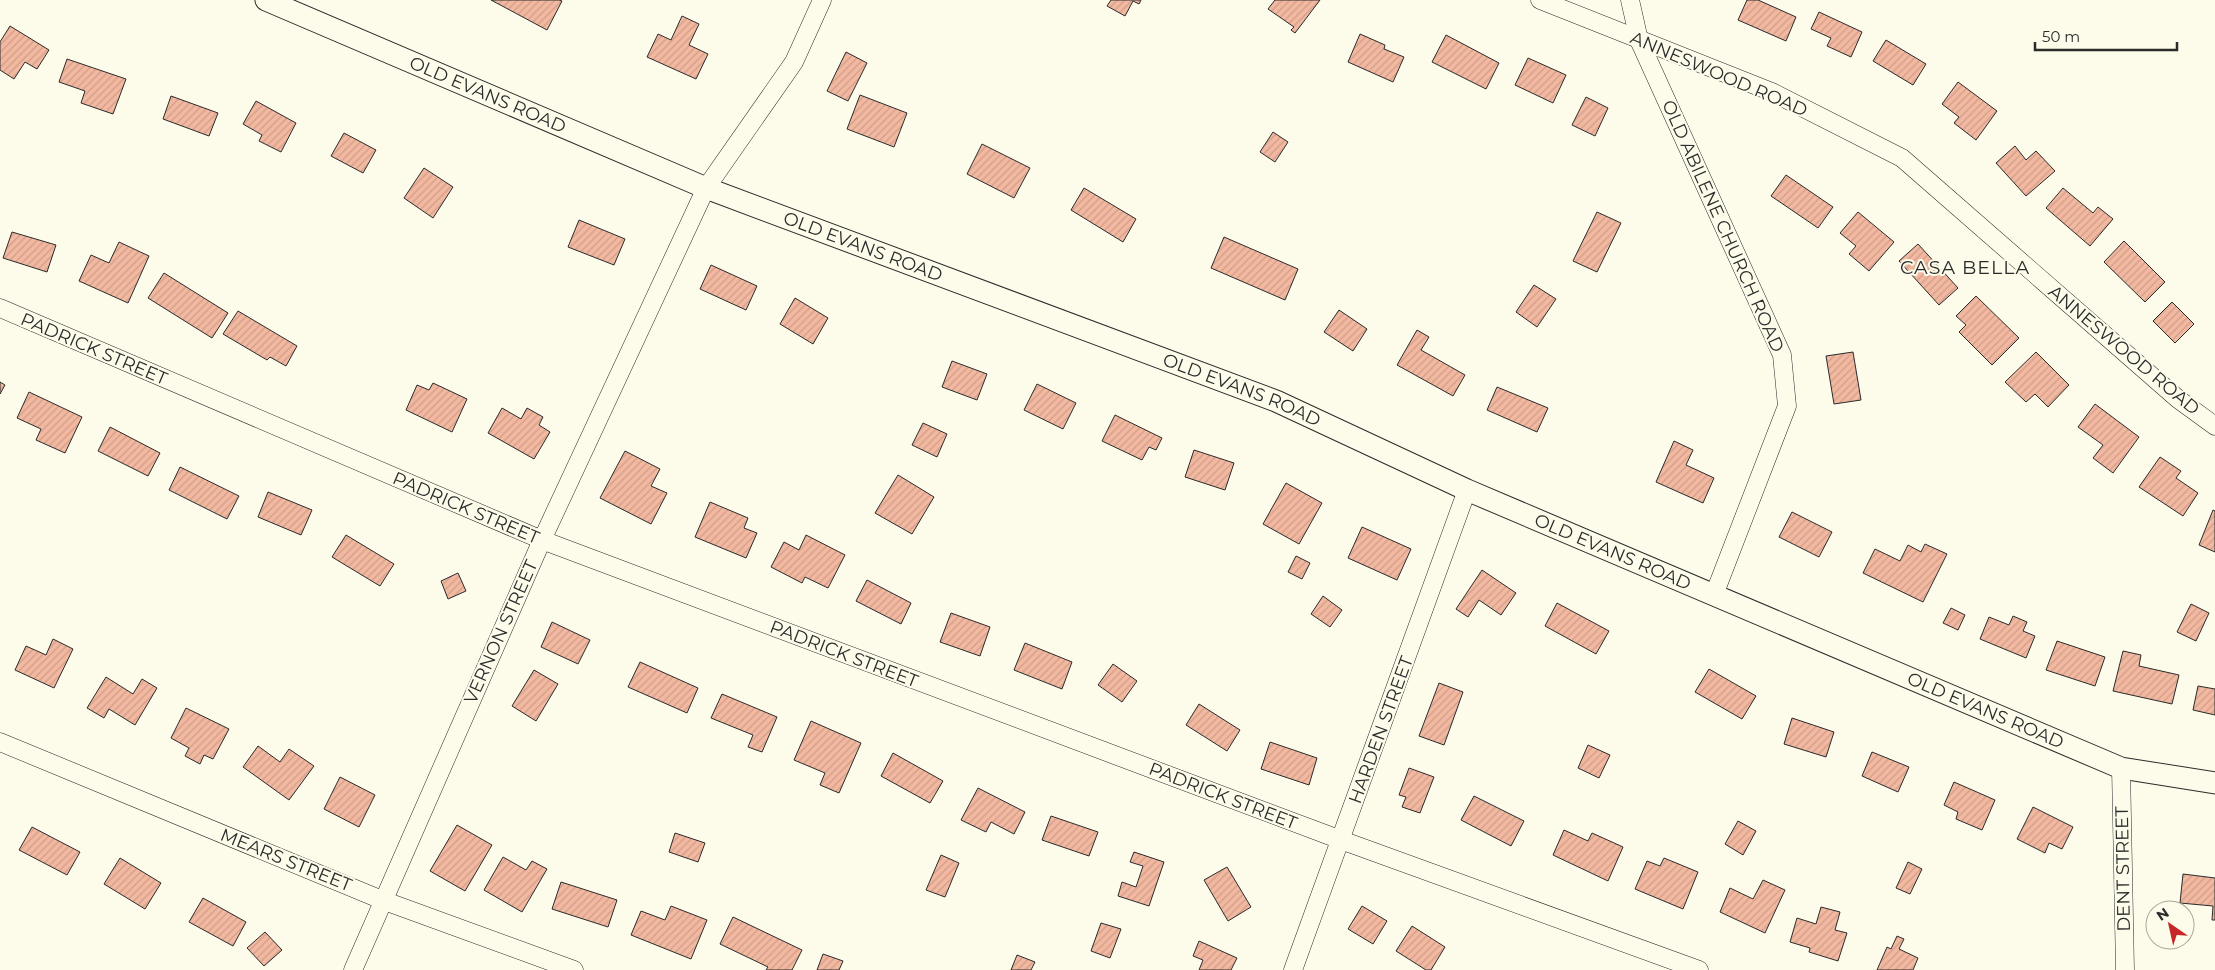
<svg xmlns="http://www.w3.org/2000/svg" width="2215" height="970" font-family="Montserrat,sans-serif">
<defs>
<pattern id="building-hatch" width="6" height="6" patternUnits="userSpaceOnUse" patternTransform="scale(1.25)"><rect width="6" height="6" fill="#f2b8a0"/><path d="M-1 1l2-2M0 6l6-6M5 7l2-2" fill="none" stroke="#d09e8a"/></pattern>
</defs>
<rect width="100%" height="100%" fill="#fdfbea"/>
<!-- building -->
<g fill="url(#building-hatch)" stroke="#2b2b2b">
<path d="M491,0H559L562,1L547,30Z"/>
<path d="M1111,0H1141L1139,4L1133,1L1125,16L1107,6Z"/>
<path d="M1275,0H1320L1295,33L1291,30L1294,27L1268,9Z"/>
<path d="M1747,0H1758L1796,17L1786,41L1738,20Z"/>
<path d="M1819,12L1862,32L1851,57L1827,46L1831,38L1811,29Z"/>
<path d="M682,16L699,24L689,45L708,54L696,79L647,57L658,34L671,40Z"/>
<path d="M10,26L49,50L37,69L25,62L14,79L0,70V42Z"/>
<path d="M1360,34L1385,45L1384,49L1404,57L1393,82L1348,62Z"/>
<path d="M1446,35L1499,63L1486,89L1432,62Z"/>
<path d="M1886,40L1926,64L1913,85L1873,61Z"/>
<path d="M846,52L867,63L848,101L827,91Z"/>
<path d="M1528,58L1566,75L1553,103L1515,85Z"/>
<path d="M67,59L126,79L113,114L81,103L85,91L59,82Z"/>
<path d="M1958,82L1997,111L1976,140L1954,123L1959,117L1942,104Z"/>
<path d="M860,95L907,113L894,147L847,129Z"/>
<path d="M171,96L218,113L209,136L163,119Z"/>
<path d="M1586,97L1608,108L1595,136L1572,125Z"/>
<path d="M256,101L296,123L281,152L259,141L262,135L243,124Z"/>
<path d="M1273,132L1288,142L1275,162L1260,152Z"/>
<path d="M344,133L376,150L363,173L331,156Z"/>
<path d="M982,144L1030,168L1014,198L967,174Z"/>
<path d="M2015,146L2026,160L2036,151L2055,171L2026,196L1996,163Z"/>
<path d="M424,168L453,187L433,218L404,198Z"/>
<path d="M1786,175L1833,207L1818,228L1771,196Z"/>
<path d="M1084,188L1136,219L1123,242L1071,210Z"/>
<path d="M2063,188L2093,213L2098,207L2113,219L2090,246L2046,208Z"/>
<path d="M1597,212L1621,223L1597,272L1573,261Z"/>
<path d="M1858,212L1894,242L1869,271L1849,254L1856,246L1840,233Z"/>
<path d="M579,220L625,239L614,265L568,247Z"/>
<path d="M12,232L56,245L47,272L3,258Z"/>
<path d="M1224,237L1298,269L1285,300L1211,268Z"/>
<path d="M2124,241L2165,282L2145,302L2104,262Z"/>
<path d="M119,242L149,256L128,303L79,281L91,255L109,263Z"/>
<path d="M1918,244L1958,288L1939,305L1899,261Z"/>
<path d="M711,265L757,286L746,310L700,289Z"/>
<path d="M164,273L228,313L212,338L148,298Z"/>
<path d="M1534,285L1556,299L1537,327L1516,312Z"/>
<path d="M1976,296L2019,338L1992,365L1959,332L1966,325L1956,316Z"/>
<path d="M795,298L828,318L813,344L780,324Z"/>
<path d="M2172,302L2194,324L2175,343L2153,321Z"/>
<path d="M1339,310L1367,329L1353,351L1324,332Z"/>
<path d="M238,311L297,346L286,366L270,357L267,360L223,334Z"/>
<path d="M1417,330L1429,337L1421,350L1465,375L1453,396L1397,365Z"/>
<path d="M1853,352L1861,400L1834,404L1826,356Z"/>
<path d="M2036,352L2069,385L2048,407L2035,394L2026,402L2005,382Z"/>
<path d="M952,361L987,374L977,400L942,387Z"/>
<path d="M0,382L5,385L0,394Z"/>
<path d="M433,383L467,399L452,432L406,410L417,385L429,390Z"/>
<path d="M1037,384L1076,403L1063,429L1024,410Z"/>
<path d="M1497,387L1548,408L1537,432L1487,410Z"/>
<path d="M29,392L82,417L65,453L36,440L41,429L17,418Z"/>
<path d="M2095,404L2139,437L2113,473L2093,458L2103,445L2078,427Z"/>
<path d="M502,408L521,419L527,408L543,417L539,425L550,432L534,459L488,433Z"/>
<path d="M1115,415L1162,438L1156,450L1149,447L1142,460L1102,441Z"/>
<path d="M923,423L947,434L937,457L912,445Z"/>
<path d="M110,427L160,453L148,476L98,451Z"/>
<path d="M1674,441L1693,450L1686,465L1714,478L1703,503L1656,482Z"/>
<path d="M1194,450L1234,463L1225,490L1185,477Z"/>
<path d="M625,451L660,469L651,486L667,493L651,524L600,498Z"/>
<path d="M2160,457L2181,471L2176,478L2198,493L2183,516L2139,487Z"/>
<path d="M180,467L239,496L227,519L169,490Z"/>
<path d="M898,475L934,497L912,534L875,513Z"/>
<path d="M1286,483L1322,503L1299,544L1263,524Z"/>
<path d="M268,492L312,510L301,535L258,517Z"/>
<path d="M710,502L748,518L744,528L757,533L746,558L695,537Z"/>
<path d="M2213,510L2215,511V552L2199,545Z"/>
<path d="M1792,512L1832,532L1819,557L1779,537Z"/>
<path d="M1362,527L1411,549L1397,580L1348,558Z"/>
<path d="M346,535L394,564L380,586L332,557Z"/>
<path d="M806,535L845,555L828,588L805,577L802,583L771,567L784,542L799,550Z"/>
<path d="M1925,544L1947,554L1923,602L1863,573L1875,549L1900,561L1908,545L1921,552Z"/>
<path d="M1296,556L1310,563L1302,579L1288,572Z"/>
<path d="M1482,570L1516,593L1501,615L1479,600L1468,617L1456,609Z"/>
<path d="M458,573L466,591L448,599L441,581Z"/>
<path d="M867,580L911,603L901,624L856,601Z"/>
<path d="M1323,596L1342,610L1330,627L1311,614Z"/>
<path d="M1557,603L1609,631L1596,654L1545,626Z"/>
<path d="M2191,604L2209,613L2196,641L2177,632Z"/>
<path d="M1951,608L1965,615L1958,630L1943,623Z"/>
<path d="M951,613L990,627L980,656L940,642Z"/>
<path d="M2013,616L2027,622L2023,631L2035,636L2026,658L1980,639L1989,617L2009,625Z"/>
<path d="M552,622L590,640L578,664L541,647Z"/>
<path d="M53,639L73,649L54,688L15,670L26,646L46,655Z"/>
<path d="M2057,641L2105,657L2095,686L2046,670Z"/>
<path d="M1025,643L1072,662L1062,689L1014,670Z"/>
<path d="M2123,651L2141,655L2139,666L2179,675L2172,704L2113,691Z"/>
<path d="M640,662L698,688L687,713L628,687Z"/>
<path d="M1113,664L1137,681L1122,702L1098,685Z"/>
<path d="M1709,669L1756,696L1742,719L1695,692Z"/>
<path d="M534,670L558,684L536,721L512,706Z"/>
<path d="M106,677L133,694L142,679L157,688L135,725L109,709L104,718L87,708Z"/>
<path d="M1439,683L1463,692L1444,745L1419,736Z"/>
<path d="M2198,686L2215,689V715L2193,710Z"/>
<path d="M722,694L777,717L762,752L748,747L753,735L711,718Z"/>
<path d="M1199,704L1240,730L1227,751L1186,725Z"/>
<path d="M186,708L229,729L213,759L204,755L200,764L185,756L189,748L171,738Z"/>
<path d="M1792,718L1834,732L1826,757L1784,744Z"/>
<path d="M811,721L861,743L839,793L820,785L825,773L794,760Z"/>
<path d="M1270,742L1317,758L1309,785L1261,769Z"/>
<path d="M1588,745L1610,755L1599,778L1578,768Z"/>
<path d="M258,746L280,762L289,749L314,766L289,800L243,767Z"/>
<path d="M1872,752L1909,767L1898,792L1862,776Z"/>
<path d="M893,753L943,781L930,803L881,776Z"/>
<path d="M1409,768L1434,777L1420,813L1402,807L1406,797L1399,795Z"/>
<path d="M340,777L375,795L359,827L324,809Z"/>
<path d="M1954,782L1995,800L1982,830L1956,819L1958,812L1944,805Z"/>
<path d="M978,788L1025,812L1014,834L991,822L986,832L961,820Z"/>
<path d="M1474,796L1524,821L1511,846L1461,820Z"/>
<path d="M2033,807L2073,827L2062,849L2049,843L2045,853L2017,839Z"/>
<path d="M1051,816L1098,832L1089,856L1042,840Z"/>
<path d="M1738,821L1756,831L1743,855L1725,844Z"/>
<path d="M457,825L492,845L465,891L430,871Z"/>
<path d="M32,827L80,852L67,875L19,850Z"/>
<path d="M1564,830L1588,841L1592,833L1623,847L1608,881L1553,855Z"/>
<path d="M675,833L705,843L698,862L669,852Z"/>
<path d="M1134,852L1164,862L1149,906L1118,896L1122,882L1136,887L1143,866L1130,862Z"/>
<path d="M941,855L959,863L945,897L926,890Z"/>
<path d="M503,857L526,870L532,861L547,869L522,912L484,890Z"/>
<path d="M120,858L161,883L145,909L104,884Z"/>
<path d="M1664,858L1698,872L1683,909L1635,889L1647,861L1660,866Z"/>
<path d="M1908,862L1922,869L1910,894L1896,888Z"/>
<path d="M1227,867L1251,907L1228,921L1204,880Z"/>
<path d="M2183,874L2215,878V920H2212L2213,906L2180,903Z"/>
<path d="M1763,880L1785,890L1765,933L1720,912L1730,888L1753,899Z"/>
<path d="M561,882L617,900L608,927L552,909Z"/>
<path d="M203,898L246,922L233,946L189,922Z"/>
<path d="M671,906L707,920L691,959L631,935L641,911L665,920Z"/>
<path d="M1362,906L1387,921L1373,944L1348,929Z"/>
<path d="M1821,907L1840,912L1835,930L1847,933L1838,961L1809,952L1810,948L1790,942L1797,918L1816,924Z"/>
<path d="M733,917L802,950L792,970H766L768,967L720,944Z"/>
<path d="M1101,923L1121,929L1110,958L1091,951Z"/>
<path d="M1412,926L1445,947L1431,970H1426L1396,951Z"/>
<path d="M265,932L282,950L264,966L247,948Z"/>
<path d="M1897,936L1904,939L1899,949L1918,958L1913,970H1877L1887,947L1891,949Z"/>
<path d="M1199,941L1237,958L1231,970H1199L1203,960L1193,956Z"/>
<path d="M823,954L843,961L839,970H817Z"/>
<path d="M1017,955L1035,962L1031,970H1011Z"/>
</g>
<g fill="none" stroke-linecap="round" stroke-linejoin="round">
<!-- minor casing -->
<g stroke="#2b2b2b" stroke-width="19">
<g id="minor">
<path d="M1540,0L1772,92L1902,158L2178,399L2215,426"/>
<path d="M1630,0L1639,40L1782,355L1787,406L1714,595"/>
<path d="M0,308L542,540L1341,840L1699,970"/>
<path d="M0,742L382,900L574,970"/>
<path d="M2121,768L2125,970"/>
<path d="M353,970L542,540L706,188L794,62L822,0"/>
<path d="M1293,970L1467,490"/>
</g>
</g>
<!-- tertiary casing -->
<g stroke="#2b2b2b" stroke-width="23">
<g id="tertiary">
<path id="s1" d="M266,0L706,188L1276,401L1467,490L2121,768L2215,783"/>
</g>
</g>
<!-- minor -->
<use href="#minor" stroke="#fdfbea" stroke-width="18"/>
<!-- tertiary -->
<use href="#tertiary" stroke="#fdfbea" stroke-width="21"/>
</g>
<g text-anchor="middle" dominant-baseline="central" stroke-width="4" stroke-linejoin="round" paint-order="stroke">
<!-- street labels -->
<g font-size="18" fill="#2b2b2b" stroke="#fdfbea">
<text transform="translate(1719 74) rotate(23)">ANNESWOOD ROAD</text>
<text stroke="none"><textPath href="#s1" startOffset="241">OLD EVANS ROAD</textPath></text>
<text transform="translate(1723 226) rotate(66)">OLD ABILENE CHURCH ROAD</text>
<text stroke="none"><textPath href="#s1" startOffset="646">OLD EVANS ROAD</textPath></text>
<text transform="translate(94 349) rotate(23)">PADRICK STREET</text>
<text transform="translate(2124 350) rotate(40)">ANNESWOOD ROAD</text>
<text stroke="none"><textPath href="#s1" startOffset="1051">OLD EVANS ROAD</textPath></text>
<text transform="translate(466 508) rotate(23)">PADRICK STREET</text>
<text stroke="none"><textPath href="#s1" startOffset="1456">OLD EVANS ROAD</textPath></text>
<text transform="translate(501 632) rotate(-66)">VERNON STREET</text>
<text transform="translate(844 654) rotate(21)">PADRICK STREET</text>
<text stroke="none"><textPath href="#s1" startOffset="1861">OLD EVANS ROAD</textPath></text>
<text transform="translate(1381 730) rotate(-70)">HARDEN STREET</text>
<text transform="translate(1223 796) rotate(21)">PADRICK STREET</text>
<text transform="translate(286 860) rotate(22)">MEARS STREET</text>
<text transform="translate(2123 869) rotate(-91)">DENT STREET</text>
</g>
<!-- neighbourhood labels -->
<g font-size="19" letter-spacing="1" fill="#2b2b2b" stroke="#fdfbea">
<text x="1965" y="267">CASA BELLA</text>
</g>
</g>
<!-- north arrow -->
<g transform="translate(2170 925) rotate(326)"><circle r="24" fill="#fdfbea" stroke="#a9a89e"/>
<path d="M0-4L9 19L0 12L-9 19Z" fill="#c62828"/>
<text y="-8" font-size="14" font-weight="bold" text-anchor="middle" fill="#2b2b2b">N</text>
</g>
<!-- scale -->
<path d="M2035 42v8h142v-8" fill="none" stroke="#2b2b2b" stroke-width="2.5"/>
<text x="2042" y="42" font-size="15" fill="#2b2b2b" stroke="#fdfbea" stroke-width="4" paint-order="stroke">50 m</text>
</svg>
